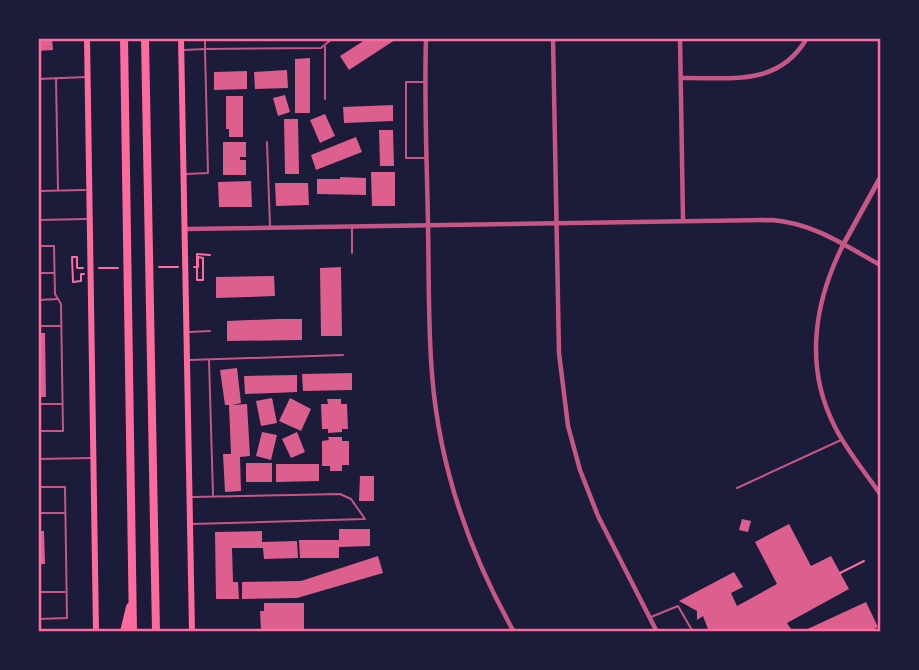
<svg xmlns="http://www.w3.org/2000/svg" width="919" height="670" font-family="Bitter,serif">
<rect width="100%" height="100%" fill="#1b1b3a"/>
<!-- building -->
<g fill="#dd5f8e">
<path d="M38,38H52L53,50L38,51Z"/>
<path d="M368,38H398L349,70L340,56Z"/>
<path d="M310,58V113H295V59Z"/>
<path d="M287,70L288,88L255,89L254,72Z"/>
<path d="M247,71V89L214,90V72Z"/>
<path d="M285,95L290,112L278,116L273,98Z"/>
<path d="M226,96H243V137H229V129H226Z"/>
<path d="M393,105V121L344,123L343,107Z"/>
<path d="M325,114L335,136L320,143L310,120Z"/>
<path d="M284,119H298L299,174H285Z"/>
<path d="M379,130H393L394,166H380Z"/>
<path d="M356,137L362,152L316,170L311,155Z"/>
<path d="M223,142H246V157H240V160H246V175H223Z"/>
<path d="M371,172H395V206H372Z"/>
<path d="M340,177L366,178V195L317,194V179H340Z"/>
<path d="M251,181L252,207H219L218,182Z"/>
<path d="M275,183H308L309,205L276,206Z"/>
<path d="M341,267L342,336H321L320,268Z"/>
<path d="M274,276L275,296L216,298V277Z"/>
<path d="M277,319H302V340L227,341V321Z"/>
<path d="M38,333H45L46,397H38Z"/>
<path d="M237,368L241,403L232,405L247,404L250,456L240,457L241,491L225,492L223,454H231L229,405H225L220,370Z"/>
<path d="M352,373V390L303,391L302,374Z"/>
<path d="M297,375V392L245,394L244,376Z"/>
<path d="M272,398L277,423L261,426L256,401Z"/>
<path d="M290,398L311,409L301,431L279,421Z"/>
<path d="M327,399H341V404H347L348,429H342V432L328,433V429H322L321,404H328Z"/>
<path d="M262,432L277,435L271,460L256,456Z"/>
<path d="M297,432L305,452L291,458L282,439Z"/>
<path d="M328,437H342V441H349V465H342V471H330V466H322V441L329,440Z"/>
<rect x="246" y="463" width="26" height="19"/>
<path d="M276,464H319V481L276,482Z"/>
<path d="M360,476H374V501H359Z"/>
<path d="M742,519L751,521L748,532L739,530Z"/>
<path d="M789,524L811,566L831,556L849,589L787,623L791,629L787,632H709L703,616L697,620V611L679,601L734,572L743,587L731,593L737,606L777,584L755,542Z"/>
<path d="M339,529H370V546L339,547V558H300L299,540H339Z"/>
<path d="M38,531H44L45,564H38Z"/>
<path d="M262,531V542L297,541L298,558L264,559L263,548H232L233,582H238L239,599H216L215,532Z"/>
<path d="M378,556L383,573L297,598L242,599V582L301,581Z"/>
<path d="M866,602L878,627L869,632H801Z"/>
<path d="M264,603H304V632H261L260,611H264Z"/>
</g>
<g fill="none" stroke-linecap="round" stroke-linejoin="round">
<!-- path -->
<g stroke="#ff6b9d" stroke-width="2">
<path d="M159,267H178"/>
<path d="M194,267H198V257L203,258V280H197V254L210,255"/>
<path d="M83,268H77V257H72L73,282L81,281V274H84"/>
<path d="M99,268H118"/>
<path d="M840,573L864,561"/>
</g>
<!-- service -->
<g stroke="#c65784" stroke-width="2">
<path d="M205,38V49L321,48L333,38"/>
<path d="M184,50L205,49L208,173L185,174"/>
<path d="M56,78L58,190"/>
<path d="M38,79L86,77"/>
<path d="M424,82H406V158H426"/>
<path d="M325,99V47"/>
<path d="M267,142L270,226"/>
<path d="M38,191L85,190"/>
<path d="M38,220L86,219"/>
<path d="M352,228V253"/>
<path d="M38,246H54L55,294L61,304L63,431H38"/>
<path d="M38,273H54"/>
<path d="M38,300L58,299"/>
<path d="M38,326H61"/>
<path d="M189,332L210,331"/>
<path d="M189,360L343,355"/>
<path d="M209,360L213,495"/>
<path d="M38,404H62"/>
<path d="M38,459L92,458"/>
<path d="M38,487H65L67,618L38,619"/>
<path d="M737,488L841,440"/>
<path d="M38,513H64"/>
<path d="M191,524L365,519L351,499L340,494L192,497"/>
<path d="M38,592H65"/>
<path d="M651,617L678,606L693,632"/>
</g>
<!-- minor -->
<g stroke="#c65784" stroke-width="4.5">
<path d="M426,38C424,101 427,163 428,225C429,275 428,325 432,374C439,466 469,552 514,632"/>
<path d="M553,38L559,353L568,426L580,470L598,516L657,632"/>
<path d="M680,38L683,220"/>
<path d="M681,78C729,77 778,88 807,38"/>
<path d="M185,229L772,220C813,223 846,246 880,265"/>
<path d="M843,245C814,303 804,367 835,427C847,451 865,472 880,494"/>
</g>
<!-- tertiary -->
<path stroke="#c65784" stroke-width="5" d="M843,245L880,178"/>
<!-- secondary -->
<g stroke="#ff6b9d" stroke-width="6">
<path d="M87,38L96,632"/>
<path d="M181,38L192,632"/>
</g>
<!-- motorway -->
<g stroke="#ff6b9d" stroke-width="8">
<path d="M124,38L133,632"/>
<path d="M145,38L156,632"/>
<path d="M124,632L130,607"/>
</g>
</g>
<!-- border -->
<rect width="919" height="670" fill="none" stroke="#1b1b3a" stroke-width="80"/>
<rect x="40" y="40" width="839" height="590" fill="none" stroke="#ff6b9d" stroke-width="2.5"/>
</svg>
